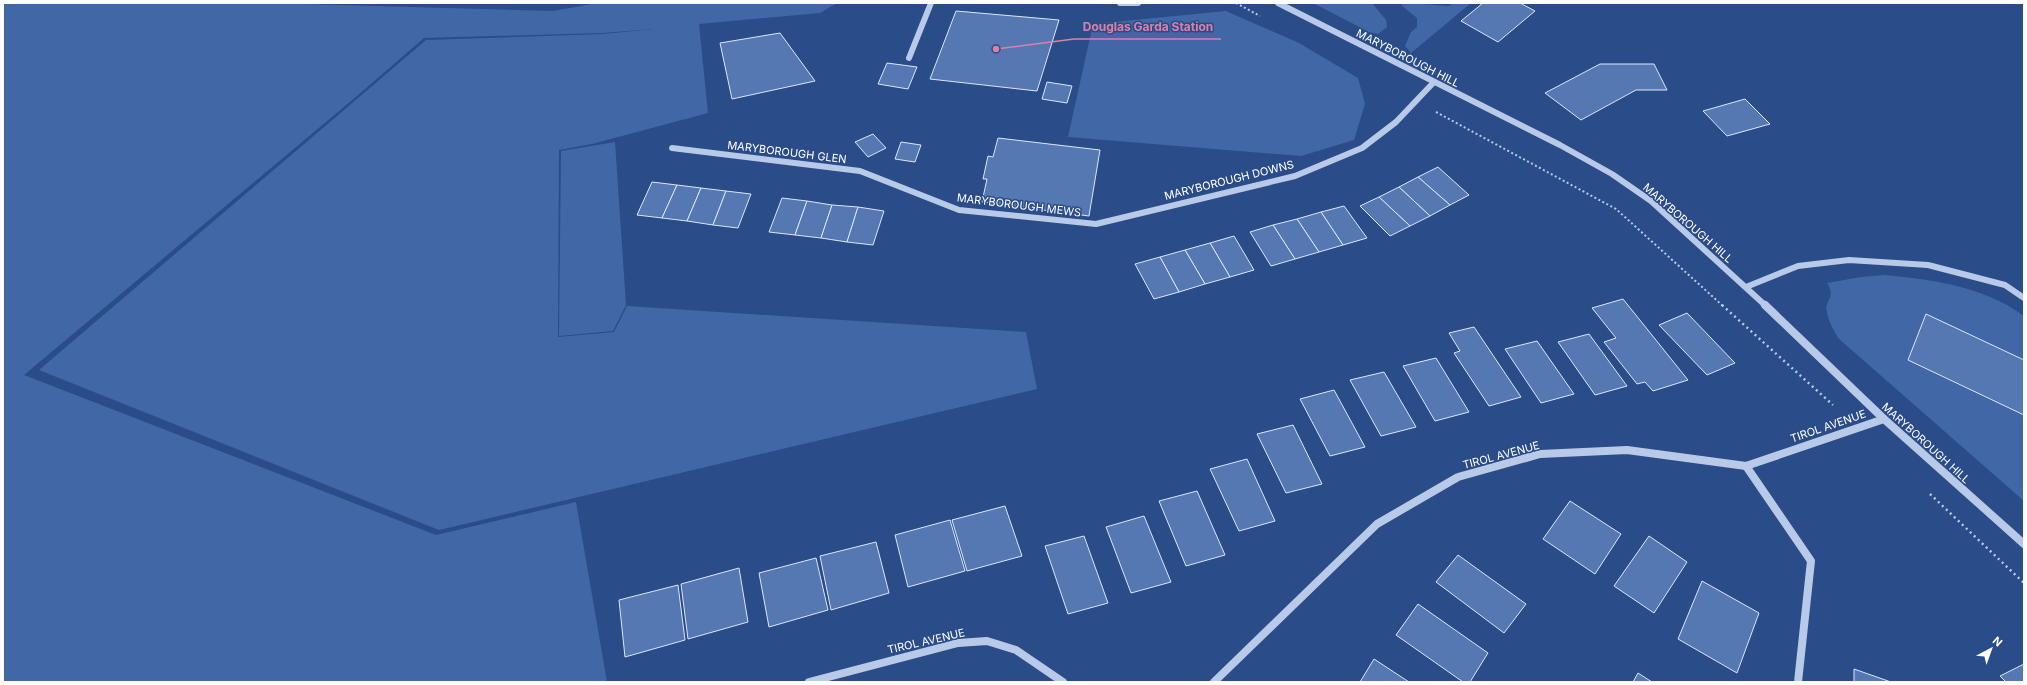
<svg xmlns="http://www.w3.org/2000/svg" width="2027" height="685" font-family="Inter,sans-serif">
<rect width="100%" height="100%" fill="#2a4c89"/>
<!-- green -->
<g fill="#4267a7">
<path d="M3,3H268L553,11L597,3H837L820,13L699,24L708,113L592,144L559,150L558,337L614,332L627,306L1026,332L1037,389L439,530L39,370L426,40L603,34L654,29L603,33L424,38L357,96L24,375L436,535L576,502L607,682H3Z"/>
<path d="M1313,3H1372L1386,20L1387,27L1378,34L1369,32Z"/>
<path d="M1409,3L1448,6L1456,3H1471L1411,53L1405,46L1411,32L1417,27V18L1401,5Z"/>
<path d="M1226,11L1299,43L1358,78L1365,104L1354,140L1301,156L1068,137L1093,24Z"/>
<path d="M615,142L626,305L613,331L559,336L561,151Z"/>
<path d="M1885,275C1934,280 1983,286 2024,316V501L1838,338C1834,330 1828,321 1827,312C1824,299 1837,299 1827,283L1861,277Z"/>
</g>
<!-- building -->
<g fill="#5678b2" stroke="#dce6f7">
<path d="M1483,3H1520L1535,11L1498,42L1461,21Z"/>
<path d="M956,11L1059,20L1037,91L930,79Z"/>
<path d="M780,33L815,81L732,99L720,43Z"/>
<path d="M887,63L917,67L908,89L878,84Z"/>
<path d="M1600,64H1654L1667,90H1636L1581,120L1545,93Z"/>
<path d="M1047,82L1072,86L1067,103L1042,99Z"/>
<path d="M1745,99L1770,124L1727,136L1703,111Z"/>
<path d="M873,134L886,148L868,157L855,142Z"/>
<path d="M998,138L1100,150L1089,216L982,202L987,179H983L988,156L993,157Z"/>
<path d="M901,142L921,145L915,162L895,159Z"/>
<path d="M1438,167L1469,195L1450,205L1418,177Z"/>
<path d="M1418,177L1450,205L1430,216L1399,187Z"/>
<path d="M652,182L677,185L662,218L637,215Z"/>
<path d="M677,185L701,188L687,221L662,218Z"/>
<path d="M1399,187L1430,216L1410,226L1379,197Z"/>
<path d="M701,188L726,191L713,225L687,221Z"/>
<path d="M726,191L751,194L738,228L713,225Z"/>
<path d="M1379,197L1410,226L1390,236L1360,206Z"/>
<path d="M782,198L807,201L795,235L769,232Z"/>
<path d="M807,201L832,205L821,238L795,235Z"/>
<path d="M832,205L858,207L847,242L821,238Z"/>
<path d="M1344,206L1367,238L1343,245L1321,212Z"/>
<path d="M858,207L884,211L873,245L847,242Z"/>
<path d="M1321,212L1343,245L1319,252L1297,219Z"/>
<path d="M1297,219L1319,252L1295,259L1273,225Z"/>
<path d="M1273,225L1295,259L1271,266L1250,232Z"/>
<path d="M1234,236L1254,270L1230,277L1210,243Z"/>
<path d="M1210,243L1230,277L1205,284L1185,250Z"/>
<path d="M1185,250L1205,284L1179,292L1160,257Z"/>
<path d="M1160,257L1179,292L1154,299L1135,264Z"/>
<path d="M1623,299L1688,380L1653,391L1645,382L1637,384L1604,342L1616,338L1592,308Z"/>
<path d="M1687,313L1735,363L1707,375L1659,325Z"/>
<path d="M1926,314L2024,360V415L1908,360Z"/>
<path d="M1474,327L1521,397L1489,406L1454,353L1460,351L1449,333Z"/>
<path d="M1589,334L1627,386L1595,395L1558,342Z"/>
<path d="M1537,341L1574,394L1541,403L1505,349Z"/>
<path d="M1436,358L1469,412L1435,421L1403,366Z"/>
<path d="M1384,372L1416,427L1381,436L1350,380Z"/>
<path d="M1334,390L1365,447L1330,456L1300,399Z"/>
<path d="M1293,425L1322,484L1286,493L1257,434Z"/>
<path d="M1247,459L1275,521L1239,531L1210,469Z"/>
<path d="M1197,491L1225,555L1186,566L1159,501Z"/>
<path d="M1570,501L1621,534L1595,574L1543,539Z"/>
<path d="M1005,506L1022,556L967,571L952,520Z"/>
<path d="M1144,516L1171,582L1131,593L1106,527Z"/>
<path d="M950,520L965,571L908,587L895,535Z"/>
<path d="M1084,536L1108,603L1068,614L1045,546Z"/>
<path d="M1649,536L1687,562L1654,613L1614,586Z"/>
<path d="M876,542L889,593L831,610L820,556Z"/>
<path d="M1458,555L1526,604L1504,633L1436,582Z"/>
<path d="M816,558L828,610L769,627L759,573Z"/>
<path d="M739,568L748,622L688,639L681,584Z"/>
<path d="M1702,581L1759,613L1737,673L1678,639Z"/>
<path d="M678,585L685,640L625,657L619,600Z"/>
<path d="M1418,604L1488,653L1470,682H1463L1396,635Z"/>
<path d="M1374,659L1409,682H1360Z"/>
<path d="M2024,664V682H2006L2000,676Z"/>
<path d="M1854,669L1891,682H1854Z"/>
<path d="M1638,673L1652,682H1633Z"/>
</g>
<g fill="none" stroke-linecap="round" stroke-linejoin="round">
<!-- path-far1 -->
<g stroke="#b8cae8" stroke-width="2" stroke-dasharray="2 2.5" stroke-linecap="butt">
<path d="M1236,3L1260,16"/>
<path d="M1436,112L1616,209L1723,306"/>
</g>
<!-- path -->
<g stroke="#b8cae8" stroke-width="2.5" stroke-dasharray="2 3.5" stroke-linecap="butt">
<path d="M1722,305L1833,405"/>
<path d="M1930,494L2024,583"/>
</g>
<!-- minor-far1 -->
<g stroke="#b8cae8" stroke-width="6">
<path d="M1120,3H1138"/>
<path d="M1278,3L1560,145L1612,174L1651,201L1766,306"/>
<path d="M909,58L931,3"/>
<path d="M672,148L860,171L959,210L1096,224L1295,176L1362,148L1396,122L1434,82"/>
<path d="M1746,287L1798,266L1849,260L1928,265L2005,285L2024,298"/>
</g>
<!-- minor -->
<g stroke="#b8cae8" stroke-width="8">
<path d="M1765,305L1884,419L2024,544"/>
<path d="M1746,466L1811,561L1798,682"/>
<path d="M809,682L958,643L987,641L1016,650L1063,682"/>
<path d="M1214,682L1377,524L1458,477L1540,454L1627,450L1746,466L1884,419"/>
</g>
</g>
<g text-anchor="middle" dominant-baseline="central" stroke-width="3" stroke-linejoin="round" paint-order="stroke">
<!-- street labels -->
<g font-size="11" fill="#fff" stroke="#2a4c89">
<text transform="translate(1408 58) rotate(27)">MARYBOROUGH HILL</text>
<text transform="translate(787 152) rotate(7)">MARYBOROUGH GLEN</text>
<text transform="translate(1229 180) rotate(-14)">MARYBOROUGH DOWNS</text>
<text transform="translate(1019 205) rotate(7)">MARYBOROUGH MEWS</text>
<text transform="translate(1688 223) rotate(41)">MARYBOROUGH HILL</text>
<text transform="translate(1828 426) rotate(-19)">TIROL AVENUE</text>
<text transform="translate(1926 443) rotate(42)">MARYBOROUGH HILL</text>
<text transform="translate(1501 455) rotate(-15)">TIROL AVENUE</text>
<text transform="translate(926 641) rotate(-13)">TIROL AVENUE</text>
</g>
</g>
<!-- callouts -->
<path fill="none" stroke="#dd80a5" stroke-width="1.5" d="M996 49L1074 39H1221"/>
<circle fill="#dd80a5" stroke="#2a4c89" stroke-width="1.5" cx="996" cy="49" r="4"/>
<g font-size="12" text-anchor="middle" font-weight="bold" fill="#dd80a5" stroke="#2a4c89" stroke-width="3" stroke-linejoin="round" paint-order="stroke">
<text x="1148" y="31">Douglas Garda Station</text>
</g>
<!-- border -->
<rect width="2027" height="685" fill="none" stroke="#ffffff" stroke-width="8"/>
<!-- north arrow -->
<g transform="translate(1991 649) rotate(41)" stroke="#2a4c89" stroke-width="3" paint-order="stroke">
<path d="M0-3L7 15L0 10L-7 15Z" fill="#ffffff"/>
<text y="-6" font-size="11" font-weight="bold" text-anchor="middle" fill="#ffffff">N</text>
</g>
</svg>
